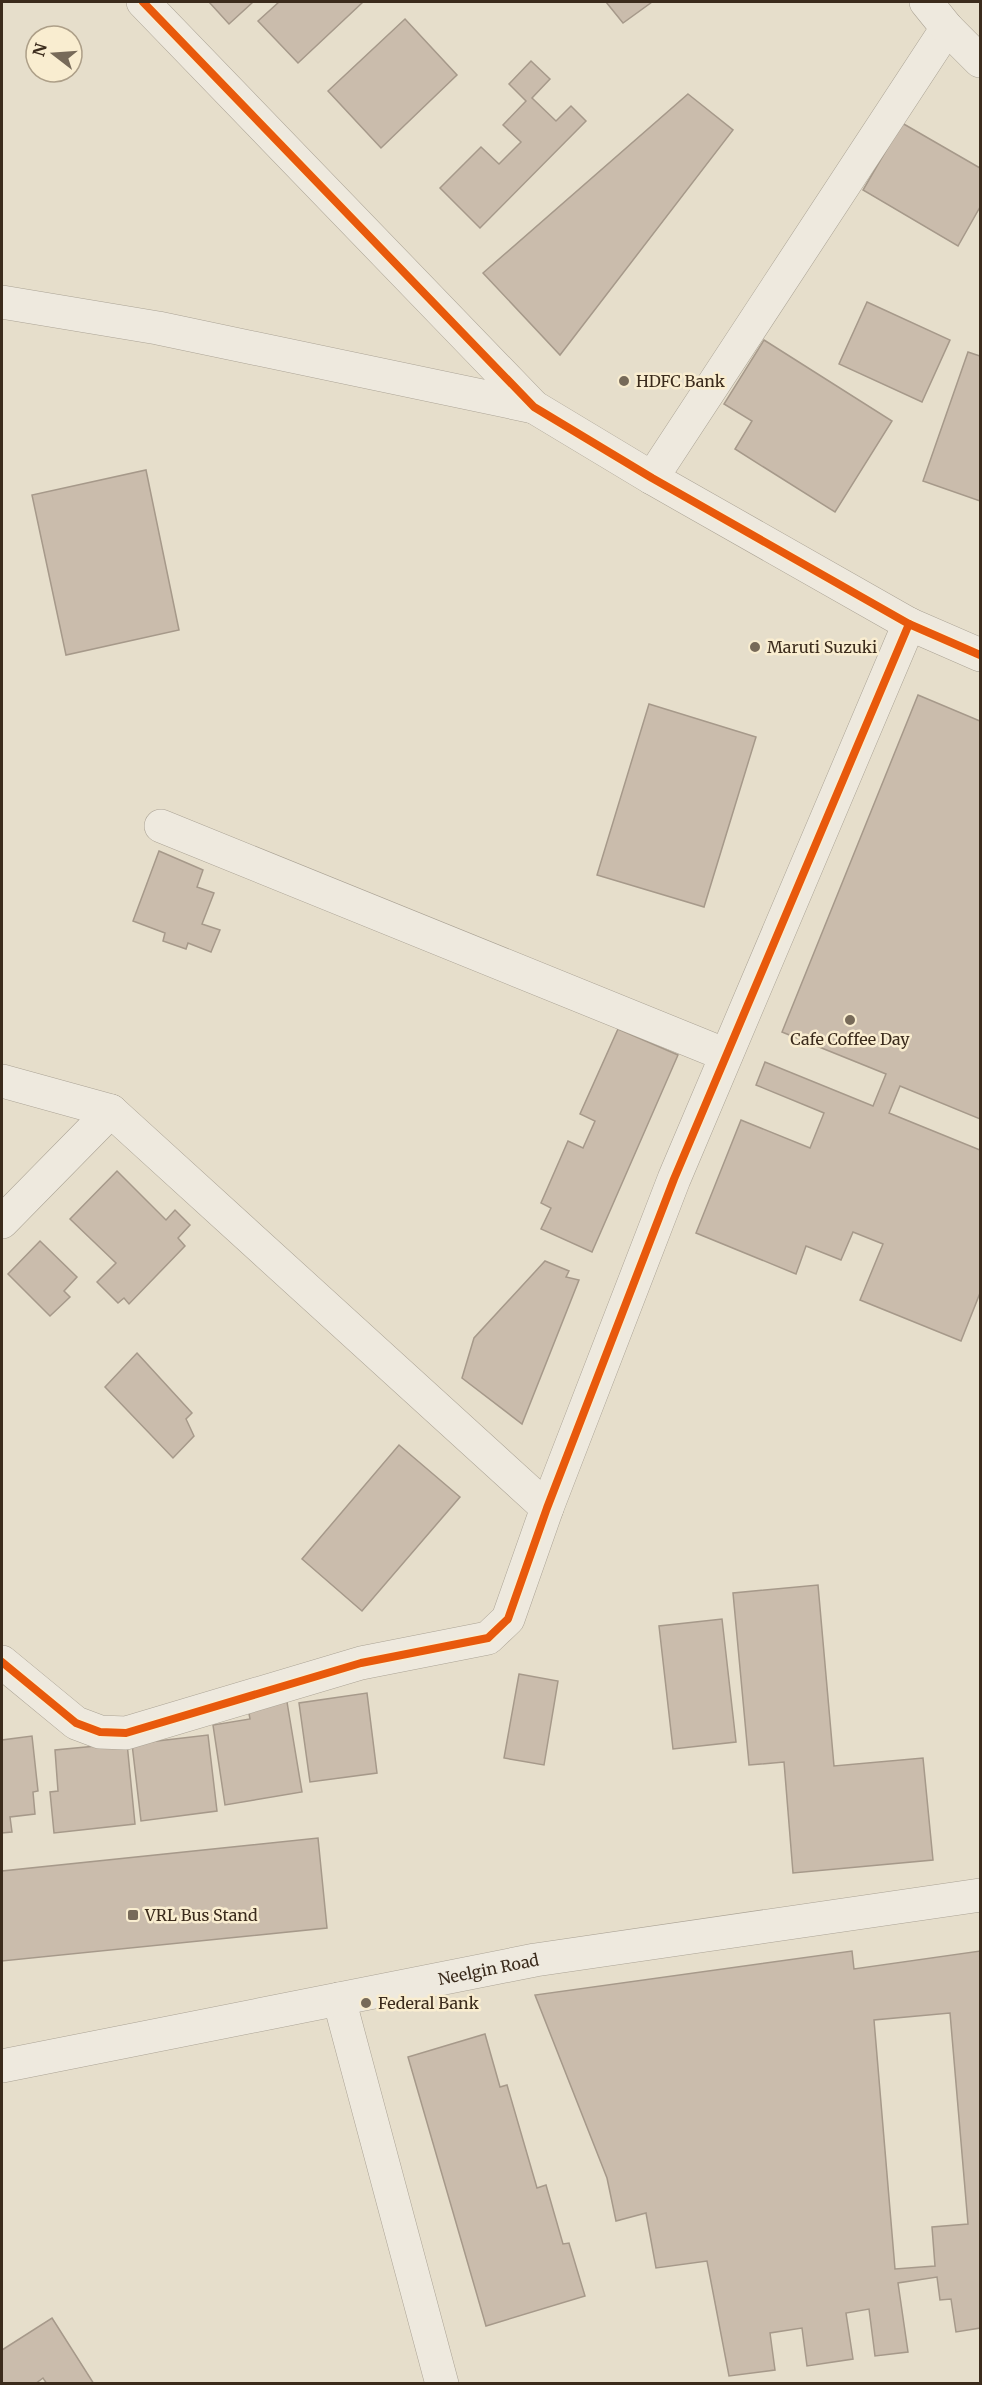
<svg xmlns="http://www.w3.org/2000/svg" width="982" height="2385" font-family="Merriweather,serif">
<rect width="100%" height="100%" fill="#e6decb"/>
<!-- building -->
<g fill="#cabcac" stroke="#a6998a" stroke-width="1.5" fill-rule="evenodd">
<path d="M209,2H253L229,24Z"/>
<path d="M279,2H363L298,63L258,21Z"/>
<path d="M606,2H652L623,23Z"/>
<path d="M405,19L457,75L381,148L328,91Z"/>
<path d="M531,61L550,79L532,98L556,121L571,106L586,121L480,228L440,188L481,147L499,164L521,142L503,125L526,101L509,84Z"/>
<path d="M688,94L733,130L560,355L483,273Z"/>
<path d="M902,123L980,168V207L958,246L863,190Z"/>
<path d="M867,302L950,340L922,402L839,364Z"/>
<path d="M764,340L892,421L835,512L735,449L752,421L724,404Z"/>
<path d="M968,352L980,356V501L923,481Z"/>
<path d="M146,470L179,630L66,655L32,495Z"/>
<path d="M918,695L980,721V1119L900,1086L889,1113L980,1150V1293L961,1341L860,1300L883,1244L853,1232L841,1260L806,1246L796,1274L696,1233L741,1120L810,1148L824,1113L756,1085L765,1062L873,1106L886,1074L782,1032Z"/>
<path d="M649,704L756,737L704,907L597,875Z"/>
<path d="M159,851L203,870L197,887L214,893L202,924L220,930L211,952L188,943L186,949L163,941L165,933L133,921Z"/>
<path d="M618,1029L678,1055L592,1252L541,1229L551,1208L541,1203L568,1141L583,1148L595,1121L580,1114Z"/>
<path d="M117,1171L166,1220L175,1210L190,1225L178,1238L185,1246L129,1304L124,1298L118,1303L97,1282L116,1263L70,1219Z"/>
<path d="M40,1241L77,1277L64,1291L70,1297L50,1316L8,1274Z"/>
<path d="M545,1261L569,1271L566,1277L579,1280L522,1424L462,1378L474,1338Z"/>
<path d="M137,1353L192,1413L186,1419L194,1436L173,1458L105,1387Z"/>
<path d="M399,1445L460,1497L362,1611L302,1559Z"/>
<path d="M818,1585L834,1766L923,1758L933,1860L793,1873L784,1762L749,1765L733,1593Z"/>
<path d="M722,1619L736,1742L673,1749L659,1626Z"/>
<path d="M519,1674L558,1681L544,1765L504,1758Z"/>
<path d="M367,1693L377,1773L310,1782L299,1703Z"/>
<path d="M287,1702L302,1792L225,1805L213,1725L250,1719L248,1708Z"/>
<path d="M208,1735L217,1811L141,1821L132,1744Z"/>
<path d="M32,1736L38,1791L33,1792L35,1814L10,1817L12,1832L2,1833V1740Z"/>
<path d="M127,1743L135,1824L54,1833L50,1792L58,1791L55,1750Z"/>
<path d="M318,1838L327,1928L2,1961V1871Z"/>
<path d="M852,1951L854,1969L980,1951V2328L956,2332L951,2299L940,2300L937,2277L898,2283L908,2352L875,2356L869,2309L846,2313L853,2359L807,2366L802,2328L770,2333L775,2370L729,2376L707,2261L656,2268L646,2213L616,2221L607,2178L535,1995ZM950,2013L968,2224L932,2227L935,2266L895,2269L874,2020Z"/>
<path d="M485,2034L500,2087L507,2085L537,2188L546,2185L563,2244L569,2243L585,2296L486,2326L408,2057Z"/>
<path d="M52,2318L94,2384H47L43,2378L35,2384H2V2350Z"/>
</g>
<g fill="none" stroke-linecap="round" stroke-linejoin="round">
<!-- minor casing -->
<g stroke="#aba395" stroke-width="34">
<g id="minor">
<path d="M143,2L534,407L652,478L909,624L980,655"/>
<path d="M2,302L158,328L534,407"/>
<path d="M652,478L947,28"/>
<path d="M161,826L726,1055"/>
<path d="M2,1081L111,1111L547,1508"/>
<path d="M2,1222L111,1111"/>
<path d="M2,1662L76,1723L100,1732L126,1733L361,1663L488,1638L508,1619L547,1508L674,1179L909,624"/>
<path d="M339,1999L442,2384"/>
</g>
</g>
<!-- tertiary casing -->
<g stroke="#aba395" stroke-width="34">
<g id="tertiary">
<path d="M926,2L947,28L980,61"/>
<path id="s1" d="M2,2066L535,1960L980,1895"/>
</g>
</g>
<!-- minor -->
<use href="#minor" stroke="#eee9de" stroke-width="33"/>
<!-- tertiary -->
<use href="#tertiary" stroke="#eee9de" stroke-width="33"/>
<!-- cycleway casing -->
<g stroke="#f9edd0" stroke-width="11">
<g id="cycleway">
<path d="M143,2L534,407L652,478L909,624L980,655"/>
<path d="M2,1662L76,1723L100,1732L126,1733L361,1663L488,1638L508,1619L547,1508L674,1179L909,624"/>
</g>
</g>
<!-- cycleway -->
<use href="#cycleway" stroke="#e8590c" stroke-width="8"/>
</g>
<!-- markers -->
<g fill="#776a59" stroke="#f9edd0" stroke-width="2">
<circle cx="624" cy="381" r="6"/>
<circle cx="755" cy="647" r="6"/>
<circle cx="850" cy="1020" r="6"/>
<rect x="127" y="1909" width="12" height="12" rx="3"/>
<circle cx="366" cy="2003" r="6"/>
</g>
<g text-anchor="middle" dominant-baseline="central" stroke-width="5" stroke-linejoin="round" paint-order="stroke">
<!-- poi labels -->
<g font-size="16" fill="#3b2b1c" stroke="#f9edd0" text-anchor="start">
<text x="636" y="381">HDFC Bank</text>
<text x="767" y="647">Maruti Suzuki</text>
<text x="850" y="1039" text-anchor="middle">Cafe Coffee Day</text>
<text x="145" y="1915">VRL Bus Stand</text>
<text x="378" y="2003">Federal Bank</text>
</g>
<!-- street labels -->
<g font-size="16" fill="#3b2b1c" stroke="#f9edd0">
<text stroke="none"><textPath href="#s1" startOffset="496">Neelgin Road</textPath></text>
</g>
</g>
<!-- border -->
<rect width="982" height="2385" fill="none" stroke="#3b2b1c" stroke-width="6"/>
<!-- north arrow -->
<g transform="translate(54 54) rotate(287)"><circle r="28" fill="#f9edd0" stroke="#ad9f88" stroke-width="1.5"/>
<path d="M0-4.5L10 22L0 15L-10 22Z" fill="#776a59"/>
<text y="-9" font-size="16" font-weight="bold" text-anchor="middle" fill="#3b2b1c">N</text>
</g>
</svg>
